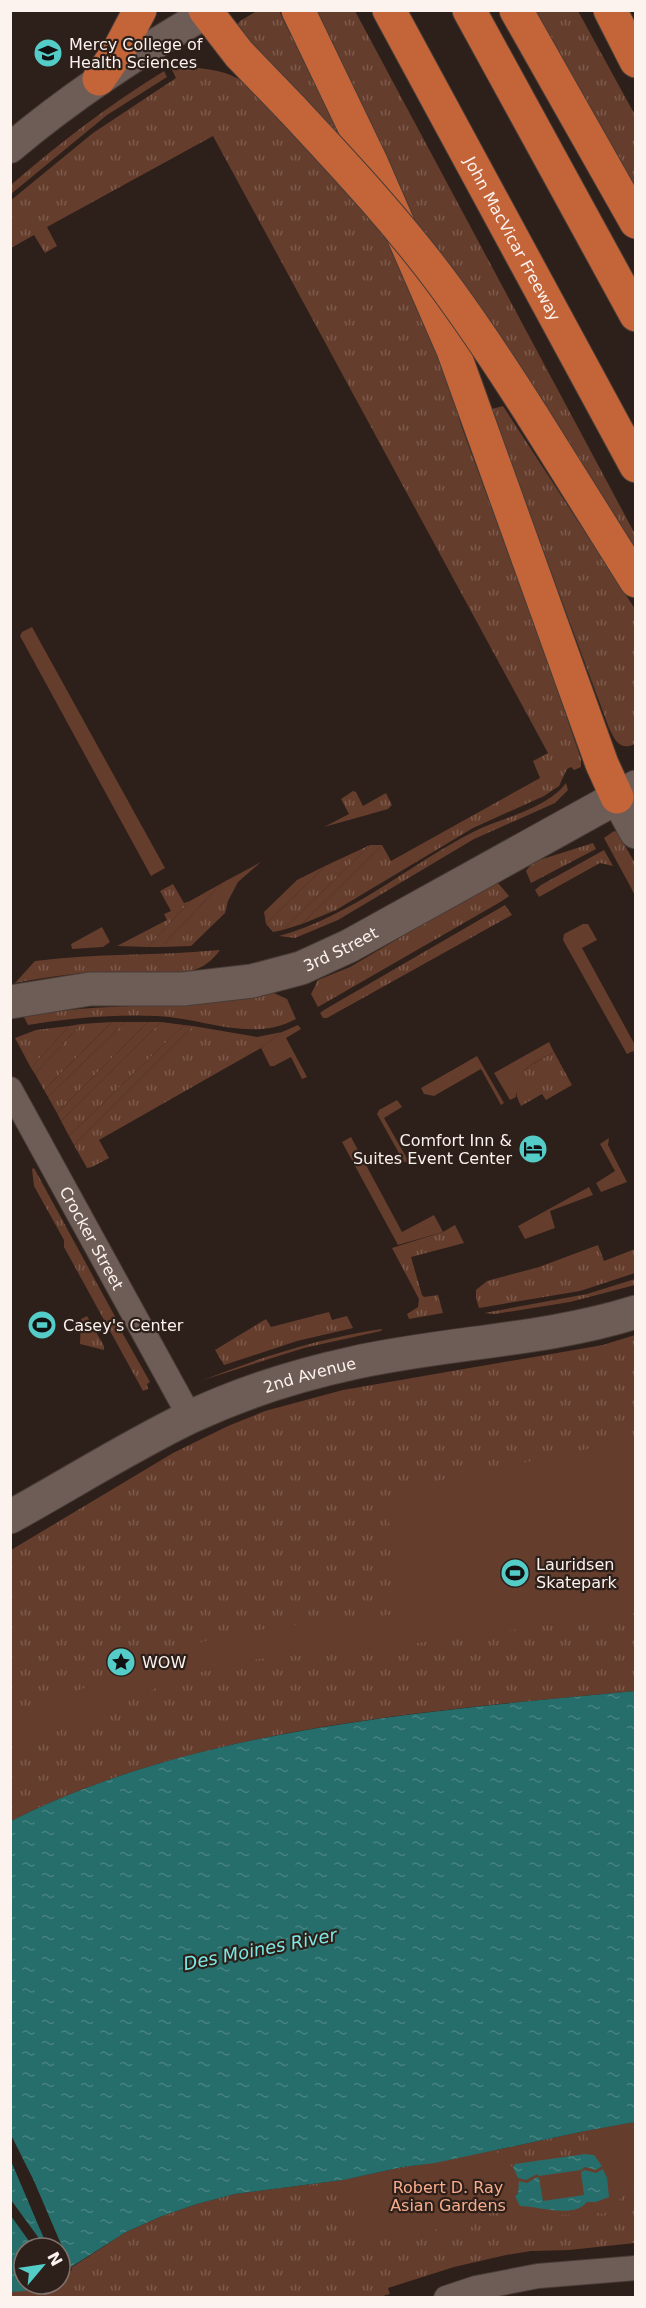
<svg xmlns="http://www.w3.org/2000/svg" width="646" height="2308" font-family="'DejaVu Sans',sans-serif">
<defs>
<pattern id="grass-tufts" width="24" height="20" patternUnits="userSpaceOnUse" patternTransform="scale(1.5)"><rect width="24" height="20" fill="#653d2d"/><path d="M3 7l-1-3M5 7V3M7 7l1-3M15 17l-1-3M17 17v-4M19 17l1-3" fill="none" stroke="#7c5a4c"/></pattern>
<pattern id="water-ripples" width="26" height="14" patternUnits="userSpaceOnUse" patternTransform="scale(1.5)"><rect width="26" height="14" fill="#266e6b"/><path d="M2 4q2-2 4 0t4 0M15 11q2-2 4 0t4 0" fill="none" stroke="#468380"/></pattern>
</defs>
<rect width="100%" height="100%" fill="#2d1f19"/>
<!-- grass -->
<g fill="url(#grass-tufts)">
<path d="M257,11H279L344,143L236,27L240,21Z"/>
<path d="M309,11H355L635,534V553L415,225Z"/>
<path d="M534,11H578L635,115V188Z"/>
<path d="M186,67C208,69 228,70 246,84L364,208L386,237L448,380L461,425L539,637L581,759V767L574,770L571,767L567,769L559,786L544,796L473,828L336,910L302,924L382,845L391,861L540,778L533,761L548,753L213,136L47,227L57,246L45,253L34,235L11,248L10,201L93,133L176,78L171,68Z"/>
<path d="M164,71L167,77L107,115L11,194V185C59,143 109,105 164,71Z"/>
<path d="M503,406L635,609V744C620,751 615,741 609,728L513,469L492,409Z"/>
<path d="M566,783L568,790L555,803L474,839L338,920L295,938L279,936C352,916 407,866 473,832C501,818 547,809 566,783Z"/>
<path d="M353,791L356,792L363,806L386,793L392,805L388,809L324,827L349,814L341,799Z"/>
<path d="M614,831L617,832L635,863V895L604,838Z"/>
<path d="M593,843L596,849L531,883L526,871L533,862Z"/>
<path d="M370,845L283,930L273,932L266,924L325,866Z"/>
<path d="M604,850L613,866L600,863L539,897L535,890L541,885Z"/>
<path d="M261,862L238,882L228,901L225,913L191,946L161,947L222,883Z"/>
<path d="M498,883L509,896L502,901L318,1007L311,994L318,980L350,967L491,884Z"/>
<path d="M173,884L184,903L190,901L148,947L117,946L167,920L164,914L171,911L160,891Z"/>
<path d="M505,905L512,915L327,1018H323L320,1013L324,1010Z"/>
<path d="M220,950C212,961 203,968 190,971C167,976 136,972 112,972C79,972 47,977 15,983L35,961C97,953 158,956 220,950Z"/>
<path d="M274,993L287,999L296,1019C252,1043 204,1018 157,1016C114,1014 71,1018 28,1025L24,1017C106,999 192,1012 274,993Z"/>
<path d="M112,1022L44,1090L35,1074L81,1024Z"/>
<path d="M125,1022H148L57,1113L48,1097Z"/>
<path d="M161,1022L184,1025L69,1136L61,1121Z"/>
<path d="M69,1026L31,1068L15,1038L36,1030Z"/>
<path d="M193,1026L257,1037L282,1032L261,1048L99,1140L109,1158L92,1167L87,1168L74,1145Z"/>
<path d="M554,1052L572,1085L546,1100L542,1094L521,1106C504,1074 532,1065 554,1052Z"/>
<path d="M34,1168L118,1322L119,1327L150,1382L147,1384L148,1389L143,1391L64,1247V1240L34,1186L32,1169Z"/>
<path d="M455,1225L464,1243L411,1257L422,1295L424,1297L438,1295L443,1313L409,1319L407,1314L418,1307L419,1299L392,1248L443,1232Z"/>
<path d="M598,1245L604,1261L635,1249V1273L580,1291L479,1308L476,1298V1290L487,1281L539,1267Z"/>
<path d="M635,1279V1285L570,1302L495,1314L484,1313L587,1294Z"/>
<path d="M329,1312L332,1320L347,1316L353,1328L297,1341L224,1365L215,1350L266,1319L271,1327Z"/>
<path d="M87,1316L104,1346V1350L80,1344L81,1319Z"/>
<path d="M382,1329L381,1331L304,1348L203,1380C261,1357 320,1338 382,1329Z"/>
<path d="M635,1335V1691C430,1711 197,1727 11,1821V1550L173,1453L228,1426L265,1411L343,1390L603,1345Z"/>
<path d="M635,2122V2243L569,2250L531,2251L506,2255L454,2267L388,2288L390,2294L379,2297L11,2298L10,2292C27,2290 43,2284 60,2284V2275L126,2232L162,2216L197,2204L235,2194L343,2180L403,2167L435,2163L585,2131Z"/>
</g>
<!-- garden -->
<g fill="#653d2d">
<path d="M32,627L165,868L151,876L20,636L22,632Z"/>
<path d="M370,845H382L302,924L283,930Z"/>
<path d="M325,866L266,924L264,912L297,880Z"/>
<path d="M222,883L161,947H148L190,901Z"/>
<path d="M583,924H588L597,940L582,948L635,1045V1055L633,1051L627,1054L563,940L564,934Z"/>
<path d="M102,927L110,942L103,947L72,949L71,944Z"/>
<path d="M112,1022H125L48,1097L44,1090Z"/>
<path d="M148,1022H161L61,1121L57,1113Z"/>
<path d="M81,1024L35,1074L31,1068L69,1026Z"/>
<path d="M184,1025L193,1026L74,1145L69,1136Z"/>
<path d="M298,1025L301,1029L286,1038L307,1077L302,1079L291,1057L274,1066H270L261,1048L282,1032Z"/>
<path d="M549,1042L554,1052C532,1065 515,1068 516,1097L510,1100L494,1073Z"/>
<path d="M477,1056L504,1103L501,1105L481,1069L434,1096L424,1094L421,1088Z"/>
<path d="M397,1100L402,1107L384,1118L409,1162H404L377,1114L379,1110Z"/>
<path d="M351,1137L402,1232L434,1215L443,1232L398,1245L342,1142Z"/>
<path d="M609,1138L608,1145L627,1182L601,1192L596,1183L615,1171L600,1144Z"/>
<path d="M589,1187L593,1195L550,1211L555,1228L525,1239L518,1226Z"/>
<path d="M631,1440H636L635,1613L402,1645L249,1660L177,1678L100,1715L36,1739L11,1745V1714C64,1701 113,1673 164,1654C239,1626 321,1623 399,1614L389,1519L396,1503L418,1485Z"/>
<path d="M635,2122V2185L626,2188L623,2196L604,2214L592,2212L567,2215L548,2214L532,2221H525L517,2217L514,2212L507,2207L498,2204C480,2208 472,2238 452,2236C446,2235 439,2231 434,2228L417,2239L405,2232L376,2242H366L343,2180C394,2169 445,2161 495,2150L506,2164L513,2167L515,2164L585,2154L594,2155L585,2131Z"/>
</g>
<!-- water -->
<g fill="url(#water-ripples)">
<path d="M635,1691V2122L585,2131L435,2163L403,2167L343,2180L235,2194L197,2204L162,2216L126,2232L71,2267L60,2248H24V2284H47L25,2291L11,2292V1821C197,1727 431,1711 635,1691Z"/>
<path d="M585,2154L594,2155L602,2166L596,2170L585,2167L581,2170L539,2176L537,2174L526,2180L518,2178L513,2167L515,2164Z"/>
<path d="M603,2169L607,2178L609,2197L596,2202H587C573,2219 539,2206 520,2206L515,2196L518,2194L519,2181L527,2183L537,2177L539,2178L543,2201L584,2195L581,2172L585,2170L596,2173Z"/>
</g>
<!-- pier -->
<g fill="#2d1f19">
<path d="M11,2135L34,2181L72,2270L61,2278L60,2248H48L11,2161Z"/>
<path d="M11,2200L46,2248H34L11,2216Z"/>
</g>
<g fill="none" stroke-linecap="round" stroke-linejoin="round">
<!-- minor casing -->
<g stroke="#483c37" stroke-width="26">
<g id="minor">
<path id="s1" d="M10,1089L190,1417"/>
<path d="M446,2298L476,2288L538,2276L636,2268"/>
</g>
</g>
<!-- tertiary casing -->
<g stroke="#483c37" stroke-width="32">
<path id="tertiary" d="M10,148C74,94 140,51 212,10"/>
</g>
<!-- secondary casing -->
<g stroke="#483c37" stroke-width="35">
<g id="secondary">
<path d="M617,797L636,832"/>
<path id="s2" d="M10,1002L90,989H183L252,981L301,968L349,946L636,787"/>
<path id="s3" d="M10,1517C70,1484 128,1447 190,1417C241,1393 298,1375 353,1363C447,1342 544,1341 636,1312"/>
</g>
</g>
<!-- motorway casing -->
<g stroke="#483c37" stroke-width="35">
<g id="motorway">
<path d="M205,10L239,54L293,110"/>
<path d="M298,10L372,164L453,350L602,764L617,797"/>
<path id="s4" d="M389,10L636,466"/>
<path d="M469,10L636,315"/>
<path d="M516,10L636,222"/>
<path d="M610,10L636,61"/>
<path d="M99,79L120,48L140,10"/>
<path d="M532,415L636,581"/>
</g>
</g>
<!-- minor -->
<use href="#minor" stroke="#6e5d56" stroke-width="24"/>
<!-- tertiary -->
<use href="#tertiary" stroke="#6e5d56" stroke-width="30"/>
<!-- secondary -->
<use href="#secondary" stroke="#6e5d56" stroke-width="33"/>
<!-- motorway -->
<use href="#motorway" stroke="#c46439" stroke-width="33"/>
<!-- motorway-bridge casing -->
<g stroke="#483c37" stroke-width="35" stroke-linecap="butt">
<path id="motorway-bridge" d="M293,110C348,169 403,228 450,293C479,333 506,374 532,415"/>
</g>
<!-- motorway-bridge -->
<use href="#motorway-bridge" stroke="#c46439" stroke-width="33"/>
</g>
<!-- icons -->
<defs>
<g id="university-disc" transform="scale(1.5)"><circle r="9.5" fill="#54cdc8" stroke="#2d1f19"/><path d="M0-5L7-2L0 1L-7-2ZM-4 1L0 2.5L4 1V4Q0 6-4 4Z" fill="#111"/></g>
<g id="hotel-disc" transform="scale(1.5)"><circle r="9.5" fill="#54cdc8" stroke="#2d1f19"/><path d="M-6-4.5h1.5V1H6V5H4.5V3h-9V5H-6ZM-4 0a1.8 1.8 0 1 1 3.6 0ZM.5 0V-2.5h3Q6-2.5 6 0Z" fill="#111"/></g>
<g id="stadium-disc" transform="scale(1.5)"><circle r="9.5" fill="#54cdc8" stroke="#2d1f19"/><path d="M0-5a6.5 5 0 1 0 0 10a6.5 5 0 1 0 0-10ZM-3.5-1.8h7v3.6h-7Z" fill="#111"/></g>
<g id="sight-disc" transform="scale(1.5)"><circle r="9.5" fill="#54cdc8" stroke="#2d1f19"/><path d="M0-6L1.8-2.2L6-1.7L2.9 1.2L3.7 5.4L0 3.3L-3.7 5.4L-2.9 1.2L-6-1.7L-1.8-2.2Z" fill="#111"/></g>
</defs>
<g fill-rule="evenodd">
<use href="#university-disc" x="48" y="53"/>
<use href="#hotel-disc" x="533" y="1149"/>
<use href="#stadium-disc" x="42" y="1325"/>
<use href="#stadium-disc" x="515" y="1573"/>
<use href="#sight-disc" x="121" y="1662"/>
</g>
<g text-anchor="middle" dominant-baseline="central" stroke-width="4.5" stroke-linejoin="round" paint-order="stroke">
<!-- poi labels -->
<g font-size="16" fill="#fcf2ee" stroke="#2d1f19" text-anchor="start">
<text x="69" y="44">Mercy College of<tspan x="69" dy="18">Health Sciences</tspan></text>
<text x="512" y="1140" text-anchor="end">Comfort Inn &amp;<tspan x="512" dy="18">Suites Event Center</tspan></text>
<text x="63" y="1325">Casey's Center</text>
<text x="536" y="1564">Lauridsen<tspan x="536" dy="18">Skatepark</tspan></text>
<text x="142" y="1662">WOW</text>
</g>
<!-- street labels -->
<g font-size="16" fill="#fcf2ee" stroke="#2d1f19">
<text stroke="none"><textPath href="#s4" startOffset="260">John MacVicar Freeway</textPath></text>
<text stroke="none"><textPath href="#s2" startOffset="338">3rd Street</textPath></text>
<text stroke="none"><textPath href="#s1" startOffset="170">Crocker Street</textPath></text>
<text stroke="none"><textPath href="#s3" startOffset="333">2nd Avenue</textPath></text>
</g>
<!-- park labels -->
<g font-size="16" fill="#f9ac8c" stroke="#2d1f19">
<text x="448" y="2187">Robert D. Ray<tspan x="448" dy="18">Asian Gardens</tspan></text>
</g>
<!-- water labels -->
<g font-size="18" font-style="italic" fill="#7ce8e3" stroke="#2d1f19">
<text transform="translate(260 1949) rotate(-11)">Des Moines River</text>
</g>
</g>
<!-- border -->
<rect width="646" height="2308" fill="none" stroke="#fcf2ee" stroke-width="24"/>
<!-- north arrow -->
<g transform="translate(42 2266) rotate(61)"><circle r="28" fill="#2d1f19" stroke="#80736e" stroke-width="1.5"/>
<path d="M0-4.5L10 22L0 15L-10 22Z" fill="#54cdc8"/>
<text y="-9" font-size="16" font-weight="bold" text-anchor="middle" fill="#fcf2ee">N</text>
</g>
</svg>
